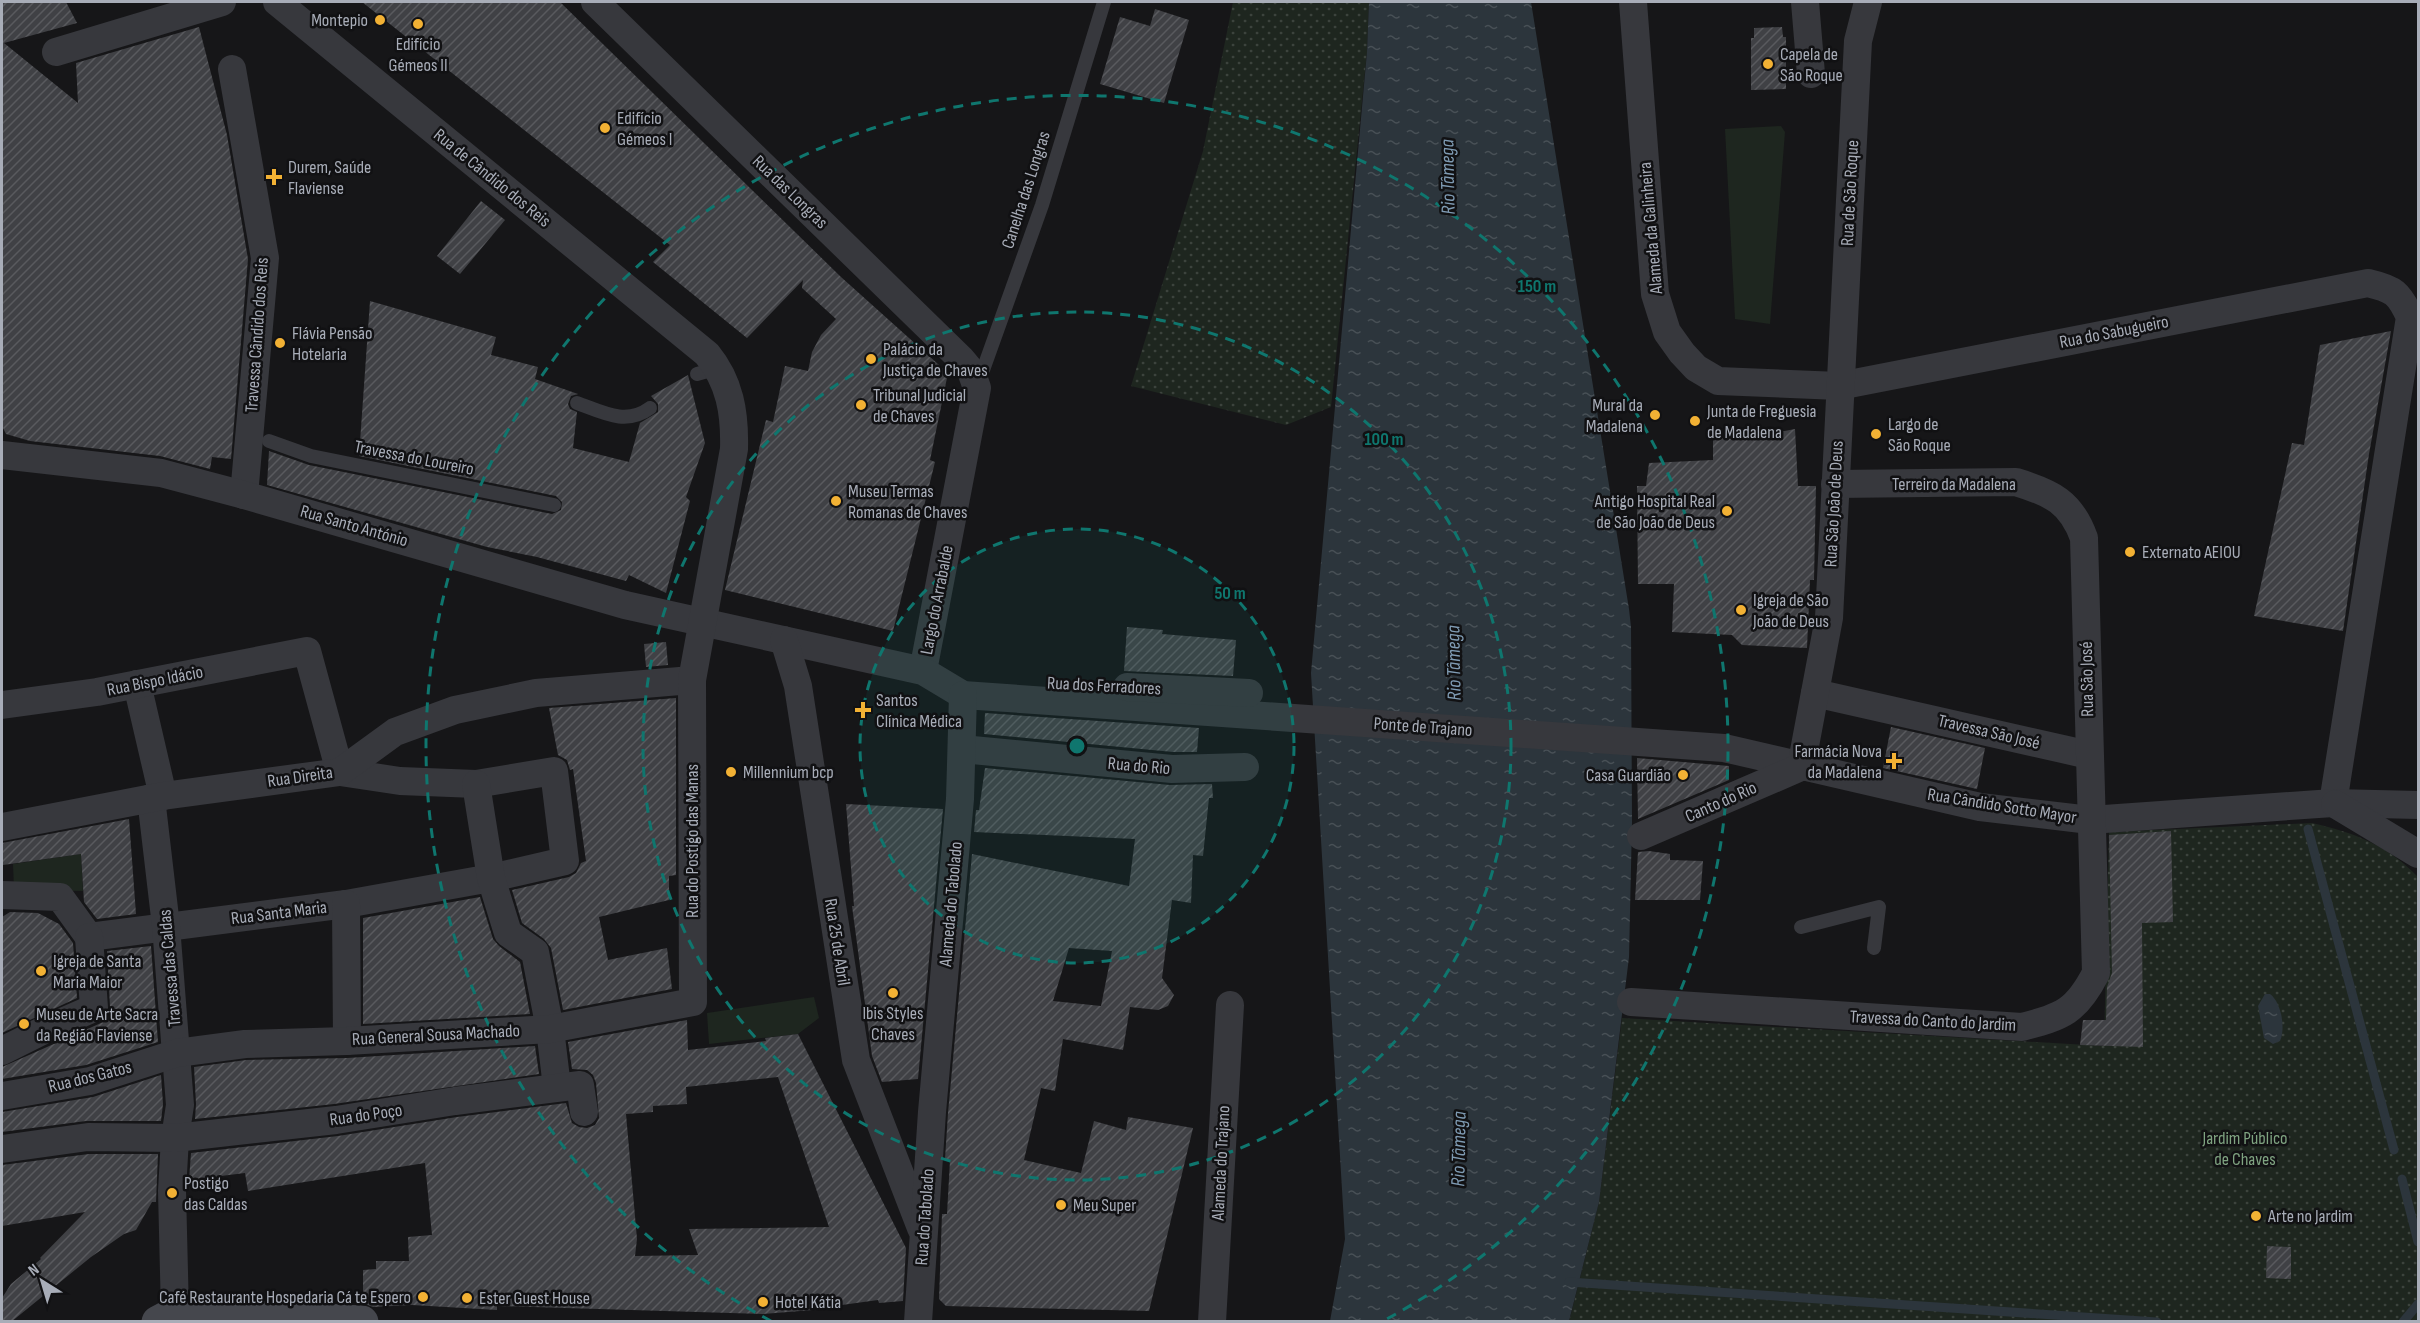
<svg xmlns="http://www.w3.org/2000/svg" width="2420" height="1323" font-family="'Sofia Sans Condensed',sans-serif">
<defs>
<pattern id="park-dots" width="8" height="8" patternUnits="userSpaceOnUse" patternTransform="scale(1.5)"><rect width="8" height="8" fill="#1e261f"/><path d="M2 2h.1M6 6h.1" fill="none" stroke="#3c433d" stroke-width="1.8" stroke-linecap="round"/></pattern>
<pattern id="water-ripples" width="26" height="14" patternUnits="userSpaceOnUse" patternTransform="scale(1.5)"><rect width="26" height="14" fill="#2c353c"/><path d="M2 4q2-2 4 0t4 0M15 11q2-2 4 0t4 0" fill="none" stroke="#485056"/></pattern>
<pattern id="building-hatch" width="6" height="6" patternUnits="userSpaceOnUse" patternTransform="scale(1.5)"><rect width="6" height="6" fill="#404145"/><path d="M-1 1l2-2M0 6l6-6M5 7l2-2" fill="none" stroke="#595a5e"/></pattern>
</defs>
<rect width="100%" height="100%" fill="#161618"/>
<!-- green -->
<g fill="#1e261f">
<path d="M1781,126L1785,132L1770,324L1735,319L1725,129Z"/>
<path d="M81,854L83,891L14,890L13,864Z"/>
<path d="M814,997L819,1018L798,1034L709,1044L707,1013Z"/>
</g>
<!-- park -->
<g fill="url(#park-dots)">
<path d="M1233,2H1369L1367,52L1331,407L1286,425L1131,386L1203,151Z"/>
<path d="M2312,823C2353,832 2389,846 2418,877V1321L2220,1322L2089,1317V1322H1569L1599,1202L1622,1018L2104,1046L2109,832Z"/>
</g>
<!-- water -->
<g fill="url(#water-ripples)">
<path d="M1369,2H1531L1629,609L1631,627L1632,822L1629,957L1599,1202L1569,1321H1330L1345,1239L1311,673L1367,52Z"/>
<path d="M2265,994H2270C2281,1002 2286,1028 2280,1041L2273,1044L2264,1038L2258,1006Z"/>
</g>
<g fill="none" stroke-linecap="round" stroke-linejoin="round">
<!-- stream -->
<g stroke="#2c353c" stroke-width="9">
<path d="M2308,829L2394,1150"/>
<path d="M2402,1179L2418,1242"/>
<path d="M1569,1282L2157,1322"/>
<path d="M2403,1322L2418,1304"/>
</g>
</g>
<!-- building -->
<g fill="url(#building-hatch)" fill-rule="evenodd">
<path d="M2,2H66L77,23L4,43L78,103L76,63L199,27L227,135L248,259L231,459L212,457L210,469L160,456L30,441L6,434L2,426Z"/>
<path d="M362,2H560L841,277L948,373L930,460L935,462L893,631L725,590L766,420L773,422L785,366L808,371L812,352L821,335L836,319L802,288L803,280L747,338L653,262L670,245Z"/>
<path d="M1155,9L1189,20L1164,103L1100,84L1120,17L1150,26Z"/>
<path d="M1782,27L1783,37H1786V89L1751,90V38H1754V28Z"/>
<path d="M481,201L505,220L460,274L437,256Z"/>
<path d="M370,301L496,337L491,355L538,367L535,379L578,394L571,396L568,404L570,409L577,412L573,448L629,462L640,423L658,412V404L651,396L688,375L705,443L686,497L690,501L666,593L629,575L626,581L537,557L487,547L267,485L269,451L309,465L552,514L561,510L562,502L556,496L359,456Z"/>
<path d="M2391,331L2369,454L2343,631L2254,616L2292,443L2304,445L2320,345Z"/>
<path d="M1795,429L1798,486H1816L1814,580H1810L1807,648L1742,645L1732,635L1672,632L1674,584H1638L1637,486H1646L1649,463L1713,460V435L1769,434Z"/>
<path d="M1127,627L1163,630L1162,634L1236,640L1233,676L1124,671Z"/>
<path d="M666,642L668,665L646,667L644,644Z"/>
<path d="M676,698V875L669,876V900L599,917L608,960L667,948L672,989L563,1010L551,948L544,939L522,923L512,890L569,877L576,873L581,863L586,861L573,769L570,770L567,760L558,755L549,708Z"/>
<path d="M985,713L1199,728L1197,752H1173L984,734Z"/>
<path d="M1891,727L1985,748L1977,789L1883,768Z"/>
<path d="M1637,758L1729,766V780L1638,819Z"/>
<path d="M985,768L1170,785L1212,784L1213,798H1209L1203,856L1193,855L1191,903L1172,900L1162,978L1174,995L1168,1006L1158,1010L1130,1007L1123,1050L1063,1039L1055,1091L1041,1088L1024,1160L1081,1173L1094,1121L1126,1130L1128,1117L1193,1128L1149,1311L946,1306L939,1299L942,1214H947L950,1160L945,1159L948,1113L972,854L1129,886L1135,839L974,832L976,810H979ZM1069,948L1112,951L1101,1006L1053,1001Z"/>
<path d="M846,804L943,809L918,1079L882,1082L872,1056L852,906H854Z"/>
<path d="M129,819L136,914L97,919L84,902L81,854L3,865L2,843Z"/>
<path d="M2171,831L2173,922L2142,923L2143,1047L2080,1045L2083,1020H2106L2107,987L2112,973L2109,835Z"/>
<path d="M1649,851L1670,854V860L1703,861L1700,900H1635L1638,852Z"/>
<path d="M480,897L493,939L499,946L520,962L530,1014L363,1024V918Z"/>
<path d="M10,912L38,913L59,924L73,943L77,998L2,1033V917Z"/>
<path d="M151,946L158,1042L86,1065L2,1079V1067L101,1023L108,1017L110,1007L107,951Z"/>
<path d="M687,1020L688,1050L766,1041L765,1038L798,1034L906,1248L903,1301L879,1303L878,1300L813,1309V1310L763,1314L497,1306V1310L412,1305L373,1307L363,1303V1270L376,1269V1261H409L408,1237L432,1235L425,1163L248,1191L245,1173L189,1180L191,1153L338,1136L457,1117L566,1103L572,1123L579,1127L587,1128L595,1125L599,1118L596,1083L593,1075L587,1070L572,1069L568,1042ZM778,1077L829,1227L689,1229L698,1255L635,1256L637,1239L626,1114L653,1112V1106L687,1104L686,1087Z"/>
<path d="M535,1046L539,1074L334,1104L195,1119L196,1104L194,1067L246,1060L347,1058Z"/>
<path d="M161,1075L163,1104L161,1121H86L2,1132V1112L93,1097Z"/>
<path d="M89,1154H158L156,1202H152L136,1230L124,1234L91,1257L11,1322H2V1298L11,1284L41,1259L40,1258L85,1212L2,1226V1165Z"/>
<path d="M2267,1246L2291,1247V1279L2266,1278Z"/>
</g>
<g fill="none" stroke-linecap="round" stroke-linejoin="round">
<!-- lane -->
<g stroke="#37383d" stroke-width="14">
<path d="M697,374L718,368"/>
<path d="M978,384L1042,205L1104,2"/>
<path d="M577,403C602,412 626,426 650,408"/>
<path d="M269,441L311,456L554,505"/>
<path d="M1801,927L1879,907L1874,948"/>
</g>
<!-- street -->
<g stroke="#37383d" stroke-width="28">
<path d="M595,2L961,359L971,371L977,388L923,671"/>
<path d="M1633,2L1655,294L1667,332L1682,353L1696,368L1718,381L1839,386L2368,283C2394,289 2399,293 2410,317L2333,803"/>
<path d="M1805,2L1811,74"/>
<path d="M56,52L222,2"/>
<path d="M232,69L265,258L244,495"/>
<path d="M2,455L161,473L244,495L625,605L923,671L963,695L1724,748L1980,807L2090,820L2333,803L2418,805"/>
<path d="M784,640L798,686L856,1060L921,1228"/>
<path d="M137,684L163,796"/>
<path d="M1127,687L1249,693"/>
<path d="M1815,693L2089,755"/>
<path d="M2,705L97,692L307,651L340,772L400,781L476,784L554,771L565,861L491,878L346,904L89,937L60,897L2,895"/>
<path d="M962,749L1172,769L1245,767"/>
<path d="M1801,767L1829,618L1858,41L1868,2"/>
<path d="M476,784L491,878L508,933L535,952L550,1029L557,1087"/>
<path d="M151,798L166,926L180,1105L175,1138L172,1191L175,1313"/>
<path d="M2335,804L2418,854"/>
<path d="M2,827L163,796L340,772L395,732L455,710L536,693L692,680"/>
<path d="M1641,836L1801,767"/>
<path d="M346,904L347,1041"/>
<path d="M1631,1002L2022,1027C2063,1016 2076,1012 2096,973L2084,538C2071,502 2052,493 2016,482L1835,484"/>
<path d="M2,1051L46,1029L94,1008L89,937"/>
<path d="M2,1096L90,1081L177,1053L245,1044L347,1041L550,1029L693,1002L692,680L734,449C735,413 730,382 707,354L277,2"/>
<path d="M2,1149L88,1137L175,1138L336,1120L455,1101L580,1085L584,1112"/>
<path d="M918,1322L932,1112L960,799L963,695"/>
<path d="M1212,1322L1230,1005"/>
</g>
<!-- secondary -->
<path stroke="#45474d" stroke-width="33" d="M158,1322L175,1313L362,1322"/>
</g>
<!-- distance rings -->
<circle cx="1077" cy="746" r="217" fill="#0f766e" fill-opacity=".12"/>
<g fill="none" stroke="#0f766e" stroke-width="3" stroke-dasharray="10 8">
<circle cx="1077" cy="746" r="217"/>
<circle cx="1077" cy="746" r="434"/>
<path d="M771 1321A651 651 0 1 1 1383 1321"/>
</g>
<!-- markers -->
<g fill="#f2b134" stroke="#111113" stroke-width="2">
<circle cx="380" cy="20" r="6"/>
<circle cx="418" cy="24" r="6"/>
<circle cx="1768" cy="64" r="6"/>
<circle cx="605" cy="128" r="6"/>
<path d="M271 168h6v6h6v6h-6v6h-6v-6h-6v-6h6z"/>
<circle cx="280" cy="343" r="6"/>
<circle cx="871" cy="359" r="6"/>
<circle cx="861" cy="405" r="6"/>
<circle cx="1655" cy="415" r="6"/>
<circle cx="1695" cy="421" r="6"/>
<circle cx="1876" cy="434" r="6"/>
<circle cx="836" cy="501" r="6"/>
<circle cx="1727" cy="511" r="6"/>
<circle cx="2130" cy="552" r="6"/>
<circle cx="1741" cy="610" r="6"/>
<path d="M860 701h6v6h6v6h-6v6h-6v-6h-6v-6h6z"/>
<path d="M1891 752h6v6h6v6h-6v6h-6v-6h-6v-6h6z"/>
<circle cx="731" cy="772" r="6"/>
<circle cx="1683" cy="775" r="6"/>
<circle cx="41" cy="971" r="6"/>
<circle cx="893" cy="993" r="6"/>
<circle cx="24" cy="1024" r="6"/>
<circle cx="172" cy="1193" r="6"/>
<circle cx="1061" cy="1205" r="6"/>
<circle cx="2256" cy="1216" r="6"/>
<circle cx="423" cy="1297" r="6"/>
<circle cx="467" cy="1298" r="6"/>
<circle cx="763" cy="1302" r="6"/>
</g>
<g text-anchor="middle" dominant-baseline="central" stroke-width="5" stroke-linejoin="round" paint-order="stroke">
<!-- poi labels -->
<g font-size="18" fill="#a8adb8" stroke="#111113" text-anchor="start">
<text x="368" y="20" text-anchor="end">Montepio</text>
<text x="418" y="44" text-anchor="middle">Edifício<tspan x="418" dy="21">Gémeos II</tspan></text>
<text x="1780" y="54">Capela de<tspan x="1780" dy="21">São Roque</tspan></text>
<text x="617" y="118">Edifício<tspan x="617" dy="21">Gémeos I</tspan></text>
<text x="288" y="167">Durem, Saúde<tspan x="288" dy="21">Flaviense</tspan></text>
<text x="292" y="333">Flávia Pensão<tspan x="292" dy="21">Hotelaria</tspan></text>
<text x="883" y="349">Palácio da<tspan x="883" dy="21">Justiça de Chaves</tspan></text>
<text x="873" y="395">Tribunal Judicial<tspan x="873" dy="21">de Chaves</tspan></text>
<text x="1643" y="405" text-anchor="end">Mural da<tspan x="1643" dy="21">Madalena</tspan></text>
<text x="1707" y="411">Junta de Freguesia<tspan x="1707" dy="21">de Madalena</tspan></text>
<text x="1888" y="424">Largo de<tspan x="1888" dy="21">São Roque</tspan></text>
<text x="848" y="491">Museu Termas<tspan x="848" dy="21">Romanas de Chaves</tspan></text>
<text x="1715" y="501" text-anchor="end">Antigo Hospital Real<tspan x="1715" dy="21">de São João de Deus</tspan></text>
<text x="2142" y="552">Externato AEIOU</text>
<text x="1753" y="600">Igreja de São<tspan x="1753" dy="21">João de Deus</tspan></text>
<text x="876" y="700">Santos<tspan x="876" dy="21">Clínica Médica</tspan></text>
<text x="1882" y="751" text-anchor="end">Farmácia Nova<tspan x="1882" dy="21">da Madalena</tspan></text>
<text x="743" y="772">Millennium bcp</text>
<text x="1671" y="775" text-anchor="end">Casa Guardião</text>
<text x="53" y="961">Igreja de Santa<tspan x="53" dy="21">Maria Maior</tspan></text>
<text x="893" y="1013" text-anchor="middle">Ibis Styles<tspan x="893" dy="21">Chaves</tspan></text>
<text x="36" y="1014">Museu de Arte Sacra<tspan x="36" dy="21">da Região Flaviense</tspan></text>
<text x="184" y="1183">Postigo<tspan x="184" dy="21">das Caldas</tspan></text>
<text x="1073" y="1205">Meu Super</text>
<text x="2268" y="1216">Arte no Jardim</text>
<text x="411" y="1297" text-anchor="end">Café Restaurante Hospedaria Cá te Espero</text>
<text x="479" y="1298">Ester Guest House</text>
<text x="775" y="1302">Hotel Kátia</text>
</g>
<!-- street labels -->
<g font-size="18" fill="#a8adb8" stroke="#111113">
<text transform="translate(492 178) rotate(39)">Rua de Cândido dos Reis</text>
<text transform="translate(1026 190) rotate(-72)">Canelha das Longras</text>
<text transform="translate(790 192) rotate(44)">Rua das Longras</text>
<text transform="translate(1850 193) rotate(-87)">Rua de São Roque</text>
<text transform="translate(1651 228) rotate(-95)">Alameda da Galinheira</text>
<text transform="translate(2114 332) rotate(-11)">Rua do Sabugueiro</text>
<text transform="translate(257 335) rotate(-86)">Travessa Cândido dos Reis</text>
<text transform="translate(414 458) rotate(11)">Travessa do Loureiro</text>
<text x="1954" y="484">Terreiro da Madalena</text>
<text transform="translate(1834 504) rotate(-87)">Rua São João de Deus</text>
<text transform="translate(354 526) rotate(16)">Rua Santo António</text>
<text transform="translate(937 600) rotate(-79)">Largo do Arrabalde</text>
<text transform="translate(2087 679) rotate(-91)">Rua São José</text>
<text transform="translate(155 681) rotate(-11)">Rua Bispo Idácio</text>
<text transform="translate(1104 686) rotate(3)">Rua dos Ferradores</text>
<text transform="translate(1423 727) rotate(4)">Ponte de Trajano</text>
<text transform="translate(1989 732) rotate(13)">Travessa São José</text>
<text transform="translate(1139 766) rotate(5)">Rua do Rio</text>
<text transform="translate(300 777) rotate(-8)">Rua Direita</text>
<text transform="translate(1721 802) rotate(-24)">Canto do Rio</text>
<text transform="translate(2002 806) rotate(9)">Rua Cândido Sotto Mayor</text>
<text transform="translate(692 841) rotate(-90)">Rua do Postigo das Manas</text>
<text transform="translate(951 904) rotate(-85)">Alameda do Tabolado</text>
<text transform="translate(279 913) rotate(-7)">Rua Santa Maria</text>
<text transform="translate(837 942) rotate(81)">Rua 25 de Abril</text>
<text transform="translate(170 968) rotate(-95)">Travessa das Caldas</text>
<text transform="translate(1933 1021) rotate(3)">Travessa do Canto do Jardim</text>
<text transform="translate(436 1035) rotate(-3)">Rua General Sousa Machado</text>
<text transform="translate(90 1077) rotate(-14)">Rua dos Gatos</text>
<text transform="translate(366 1115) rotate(-8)">Rua do Poço</text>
<text transform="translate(1221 1163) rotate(-87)">Alameda do Trajano</text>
<text transform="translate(925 1217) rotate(-86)">Rua do Tabolado</text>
</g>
<!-- park labels -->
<g font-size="18" fill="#7fa381" stroke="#111113">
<text x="2245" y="1138">Jardim Público<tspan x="2245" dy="21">de Chaves</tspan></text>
</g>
<!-- water labels -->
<g font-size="20" font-style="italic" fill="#7f9bb3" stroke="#111113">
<text transform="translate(1448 177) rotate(-91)">Rio Tâmega</text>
<text transform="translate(1454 663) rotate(-91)">Rio Tâmega</text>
<text transform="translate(1459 1149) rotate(-89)">Rio Tâmega</text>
</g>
</g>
<circle cx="1077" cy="746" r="9" fill="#0f766e" stroke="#111113" stroke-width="3"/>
<g font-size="18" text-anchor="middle" font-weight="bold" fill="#0f766e" stroke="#111113" stroke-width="5" stroke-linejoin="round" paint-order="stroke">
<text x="1537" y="292">150 m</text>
<text x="1384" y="445">100 m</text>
<text x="1230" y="599">50 m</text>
</g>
<!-- border -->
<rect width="2420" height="1323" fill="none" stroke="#a8adb8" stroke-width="6"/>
<!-- north arrow -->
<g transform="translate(42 1281) rotate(323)" stroke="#111113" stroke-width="4.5" paint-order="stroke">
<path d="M0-4.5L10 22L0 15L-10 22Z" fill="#a8adb8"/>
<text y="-9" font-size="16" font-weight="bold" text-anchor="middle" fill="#a8adb8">N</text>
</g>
</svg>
